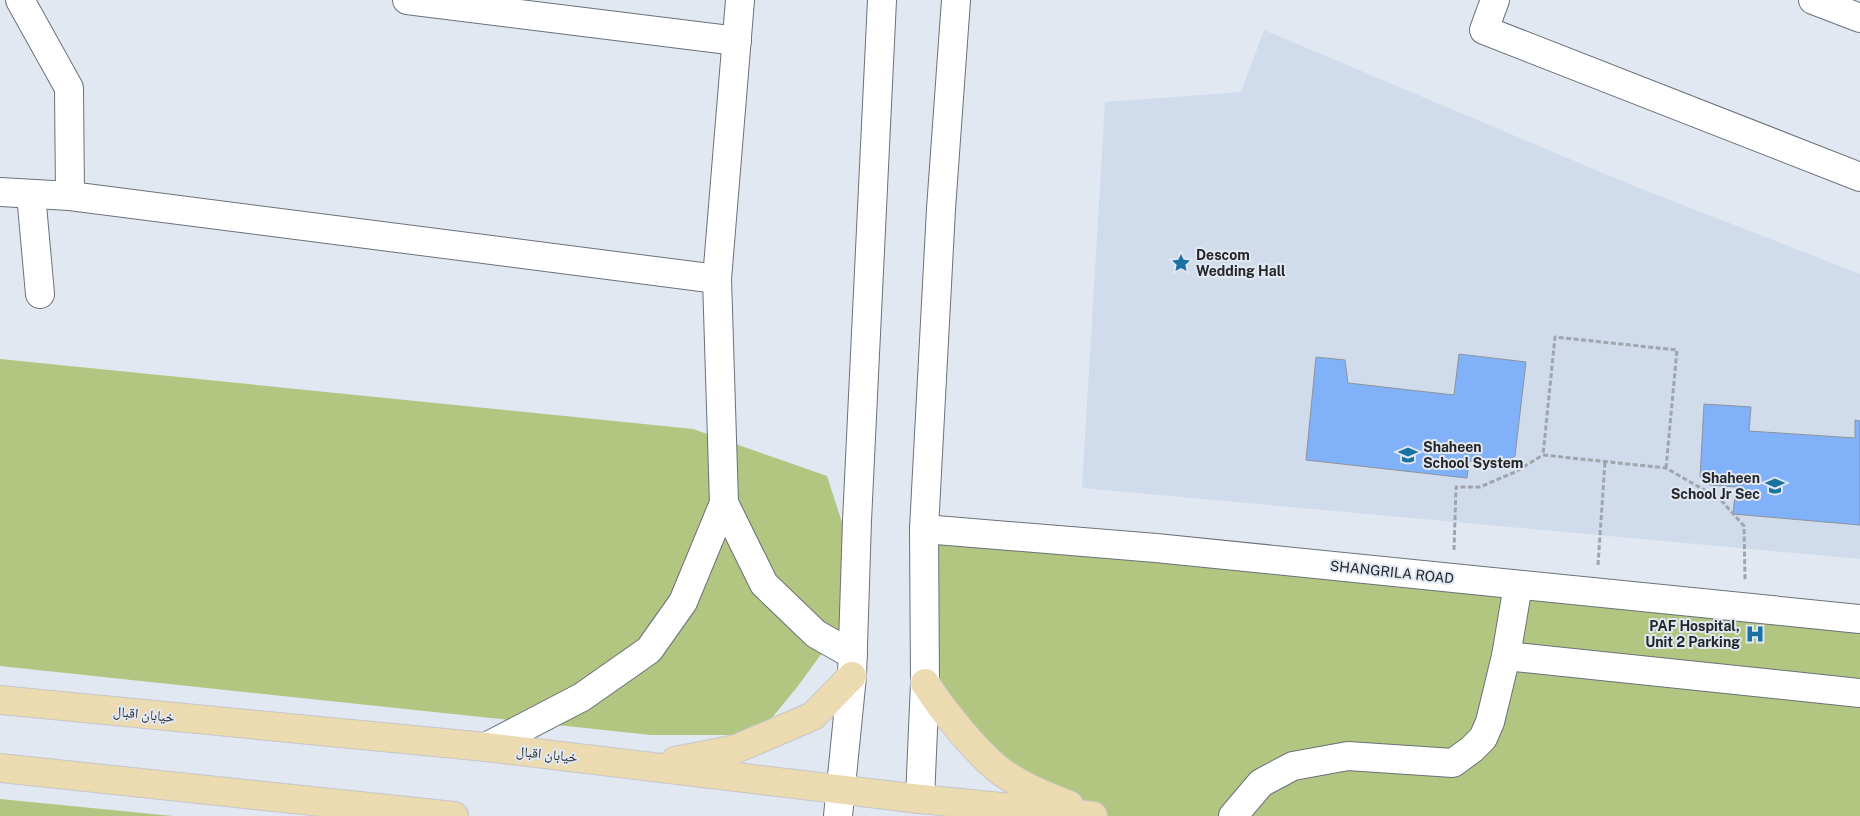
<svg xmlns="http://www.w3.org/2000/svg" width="1860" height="816" font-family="'Public Sans','Noto Naskh Arabic',sans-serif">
<rect width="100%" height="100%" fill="#e1e8f2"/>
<!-- built -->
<path fill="#d0dcec" d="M1264,30L1629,184L1860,274V559L1082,488L1105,102L1241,92Z"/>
<!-- green -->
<g fill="#b2c581">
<path d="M0,359L693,429L827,476L865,594L798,686L758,735H651L0,666Z"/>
<path d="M924,529L1860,621V816H1098L1003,773L935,698Z"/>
<path d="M0,799L173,816H0Z"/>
</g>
<!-- building -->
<g fill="#81b1f9" stroke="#8d949d">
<path d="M1459,354L1526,362L1515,456L1507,463L1496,464L1469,461L1467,478L1306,460L1316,357L1345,360L1348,383L1454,395Z"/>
<path d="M1704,404L1751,407L1749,431L1855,438V420L1860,421V525L1733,514L1736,487L1710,485L1700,477Z"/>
</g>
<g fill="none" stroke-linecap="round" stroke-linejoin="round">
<!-- minor casing -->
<g stroke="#6b717a" stroke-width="30">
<g id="minor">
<path d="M20,0L69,88L70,196"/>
<path d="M407,0L737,41"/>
<path d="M740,0L717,279L724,503L764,584L816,634L853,655"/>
<path d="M1495,0L1484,30L1860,177"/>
<path d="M1813,0L1860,18"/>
<path d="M0,192L70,196L717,279"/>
<path d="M31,194L40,294"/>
<path d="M924,529L1156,548L1860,619"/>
<path d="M1506,656L1860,693"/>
<path d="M486,747L582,697L649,650L683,602L724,503"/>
<path d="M920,799L925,683L924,529L941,209L956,0"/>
<path d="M838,816L852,676L857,521L882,0"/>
<path d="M1233,816L1261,783L1293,766L1348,756L1453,763L1472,749L1483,738L1490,722L1506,656L1518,585"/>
</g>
</g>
<!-- major casing -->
<g stroke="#c6c7c8" stroke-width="30">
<g id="major">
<path d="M925,683C942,710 978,755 1003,773C1023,787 1047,797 1069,805"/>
<path d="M0,700L486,747L920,799L1093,816"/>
<path d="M675,761L736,749L813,716L852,676"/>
<path d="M0,768L454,816"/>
</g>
</g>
<!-- path -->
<g stroke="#a0a5ad" stroke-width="3" stroke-dasharray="5 2.5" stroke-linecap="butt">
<path d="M1666,468L1677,350L1555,337L1543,455L1666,468L1720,499L1744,526L1745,580"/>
<path d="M1454,550L1456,487H1480L1515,472L1543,455"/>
<path d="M1598,565L1605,461"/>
</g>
<!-- minor -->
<use href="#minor" stroke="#fff" stroke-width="28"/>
<!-- major -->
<use href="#major" stroke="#ecdab0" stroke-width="28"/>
</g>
<!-- icons -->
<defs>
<g id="sight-bare" transform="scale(1.5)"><path d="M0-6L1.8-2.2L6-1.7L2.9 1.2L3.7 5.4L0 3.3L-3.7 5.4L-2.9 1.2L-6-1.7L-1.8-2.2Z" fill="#1a72a2" stroke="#e1e8f2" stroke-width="2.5" paint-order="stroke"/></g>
<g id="school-bare" transform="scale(1.5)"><path d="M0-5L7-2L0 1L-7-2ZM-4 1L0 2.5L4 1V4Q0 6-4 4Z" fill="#1a72a2" stroke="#e1e8f2" stroke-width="2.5" paint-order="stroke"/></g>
<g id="hospital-bare" transform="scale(1.5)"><path d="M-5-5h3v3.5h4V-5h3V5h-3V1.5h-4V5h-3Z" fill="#1a72a2" stroke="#e1e8f2" stroke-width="2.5" paint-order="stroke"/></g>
</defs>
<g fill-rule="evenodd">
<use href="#sight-bare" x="1181" y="263"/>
<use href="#school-bare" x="1408" y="455"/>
<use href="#school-bare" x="1775" y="486"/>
<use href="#hospital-bare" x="1755" y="634"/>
</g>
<g text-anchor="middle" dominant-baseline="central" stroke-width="4" stroke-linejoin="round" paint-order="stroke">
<!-- poi labels -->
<g font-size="14" font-weight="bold" fill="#24262a" stroke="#e1e8f2" text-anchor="start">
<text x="1196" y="255">Descom<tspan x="1196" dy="16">Wedding Hall</tspan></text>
<text x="1423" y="447">Shaheen<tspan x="1423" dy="16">School System</tspan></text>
<text x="1760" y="478" text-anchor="end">Shaheen<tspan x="1760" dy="16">School Jr Sec</tspan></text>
<text x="1740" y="626" text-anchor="end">PAF Hospital,<tspan x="1740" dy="16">Unit 2 Parking</tspan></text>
</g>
<!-- street labels -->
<g font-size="14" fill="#24262a" stroke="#e1e8f2">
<text transform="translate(1392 572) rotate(6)">SHANGRILA ROAD</text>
<text transform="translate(144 714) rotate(6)">خیابان اقبال</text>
<text transform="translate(547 754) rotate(6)">خیابان اقبال</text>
</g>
</g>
</svg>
